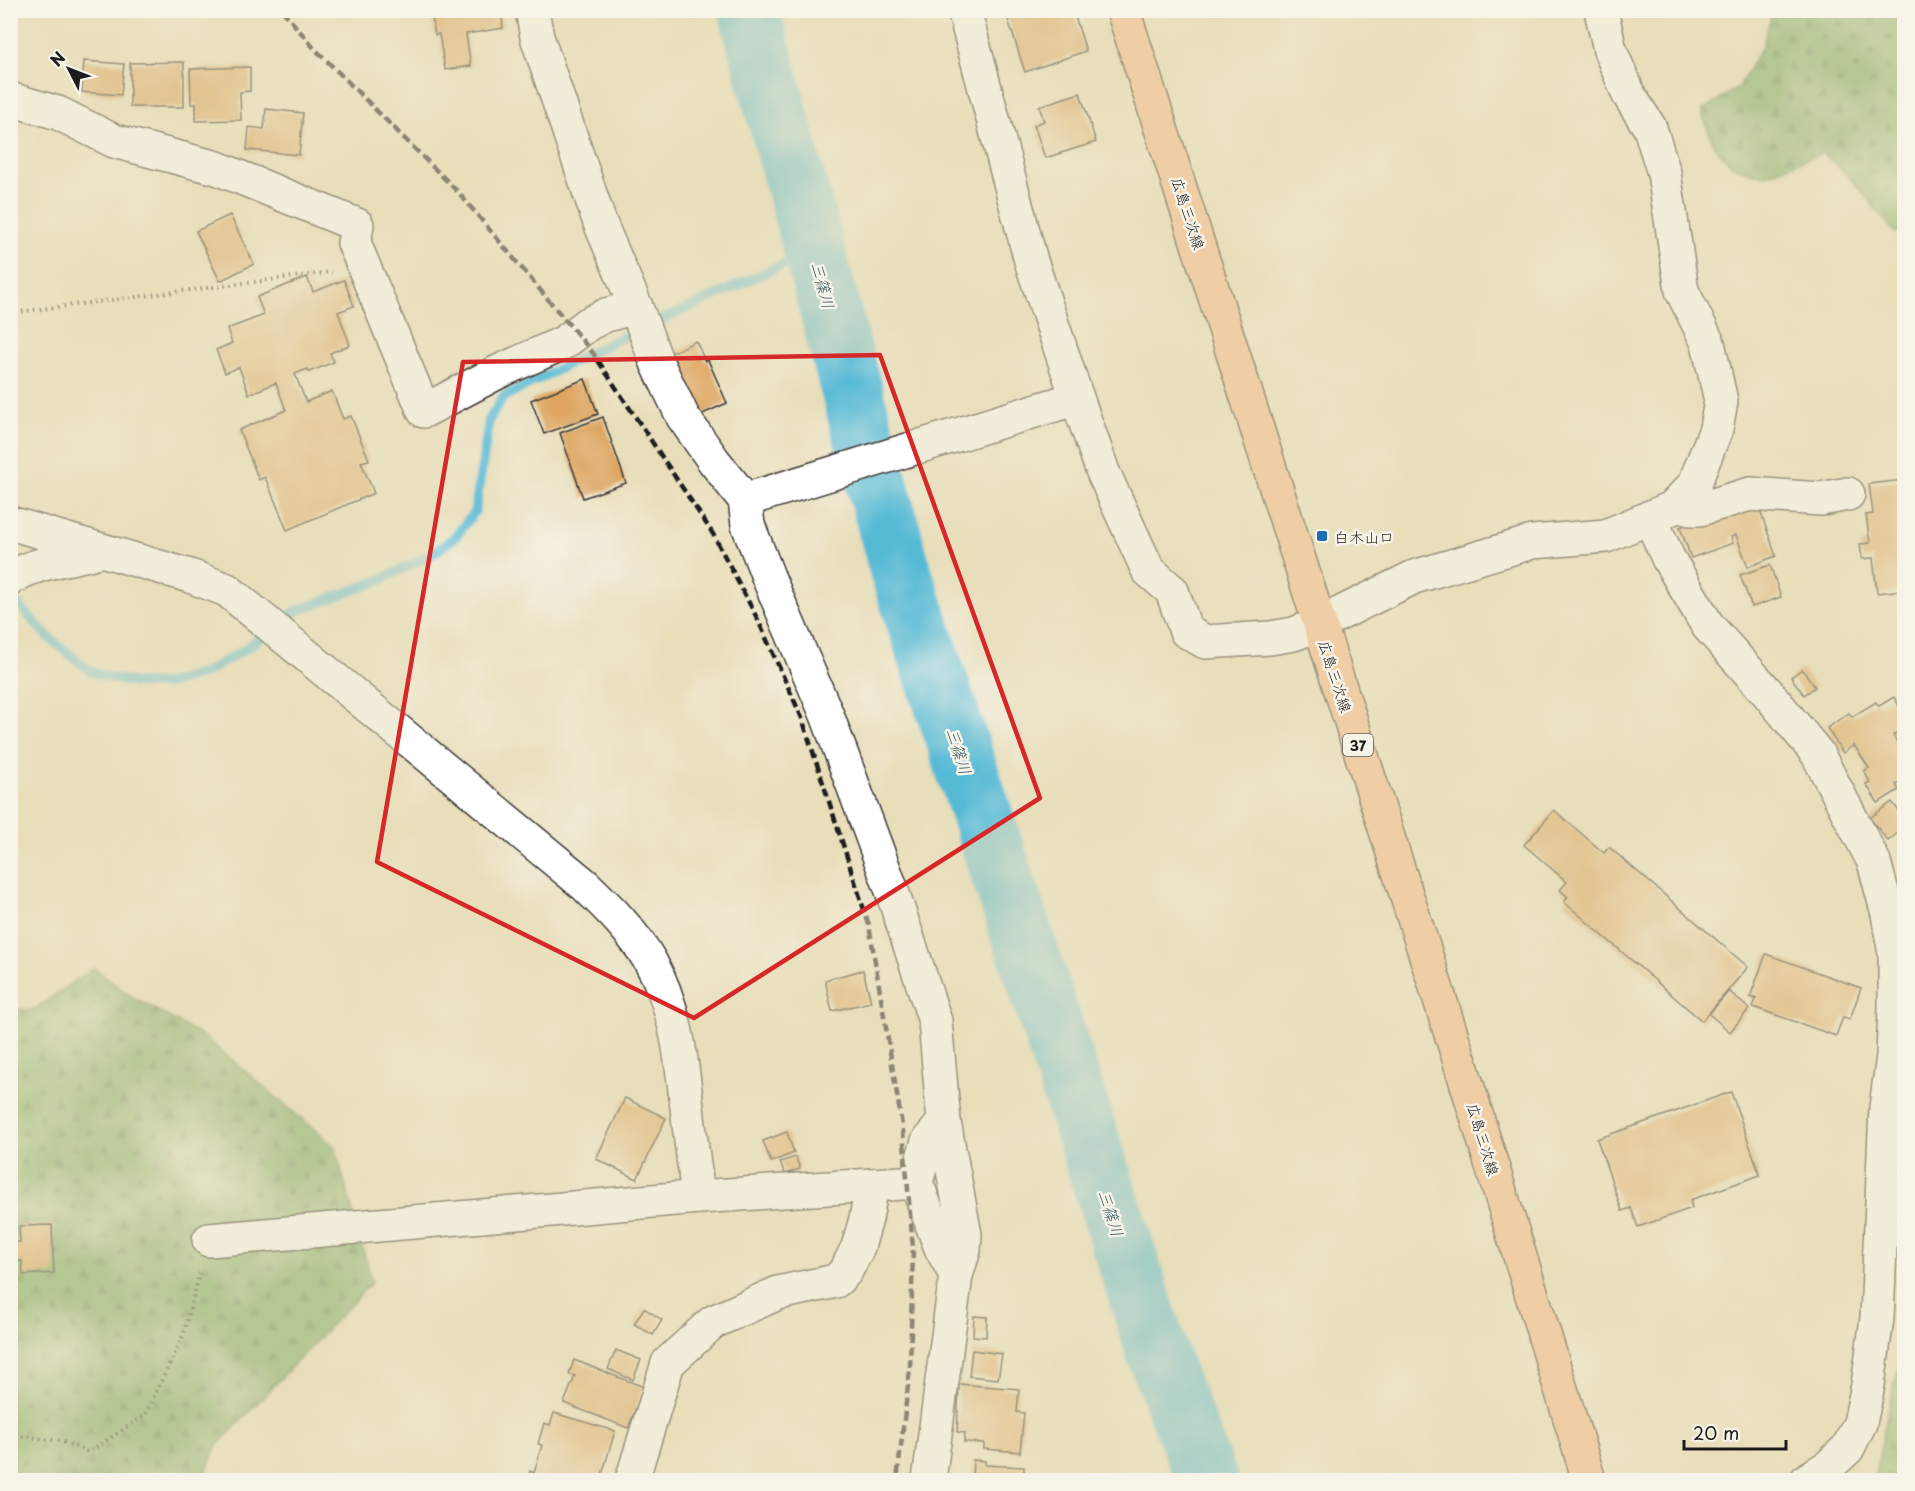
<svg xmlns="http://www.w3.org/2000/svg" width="1915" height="1491" font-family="'Playpen Sans','Klee One',sans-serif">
<defs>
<pattern id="forest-firs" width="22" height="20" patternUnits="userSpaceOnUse" patternTransform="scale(1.5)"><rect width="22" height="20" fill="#78aa64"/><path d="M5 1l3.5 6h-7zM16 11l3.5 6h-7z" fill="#628a52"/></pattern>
</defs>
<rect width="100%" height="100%" fill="#f7f3e8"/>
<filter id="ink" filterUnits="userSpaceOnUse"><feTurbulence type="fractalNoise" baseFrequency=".0167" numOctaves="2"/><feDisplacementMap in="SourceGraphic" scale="12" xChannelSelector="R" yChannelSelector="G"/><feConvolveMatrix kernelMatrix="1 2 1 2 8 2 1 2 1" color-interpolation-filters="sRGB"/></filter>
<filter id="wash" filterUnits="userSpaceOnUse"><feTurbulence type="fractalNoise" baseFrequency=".008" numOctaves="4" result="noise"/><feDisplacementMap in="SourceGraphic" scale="24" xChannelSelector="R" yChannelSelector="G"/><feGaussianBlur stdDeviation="1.35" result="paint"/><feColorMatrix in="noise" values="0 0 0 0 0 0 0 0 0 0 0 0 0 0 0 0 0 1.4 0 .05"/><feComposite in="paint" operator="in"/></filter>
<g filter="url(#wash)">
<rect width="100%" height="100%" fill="#e8deba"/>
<!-- forest -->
<g fill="url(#forest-firs)" stroke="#4a6340" stroke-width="1.5">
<path d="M1772,11H1904V229L1895,233L1847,174L1822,153L1763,176L1731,165L1714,146L1701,111L1739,87L1763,44Z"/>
<path d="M94,968L131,996L206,1038L335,1147L372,1282L216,1447L203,1480H11L10,1008L33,1010Z"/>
<path d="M1904,1348V1480H1874L1889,1405Z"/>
</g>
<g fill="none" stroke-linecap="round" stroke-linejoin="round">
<!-- stream -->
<path stroke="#56bad5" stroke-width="10" d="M10,595L46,635L90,671L110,678L135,683L167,684L205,673L245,649L296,611L378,581L433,554L456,536L475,511L489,420L503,397L620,338L695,305L814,250"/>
<!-- river -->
<path stroke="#56bad5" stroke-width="62" d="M750,10L752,21L901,573L1039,986L1162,1367L1207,1480"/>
</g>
<g id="blocks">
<!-- building -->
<g fill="#dea662">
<path d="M431,10H501L503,28L466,34L471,66L445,70L439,34L435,35Z"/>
<path d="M1005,10H1073L1086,51L1025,72Z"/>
<path d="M84,61L124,64L121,95L82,92Z"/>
<path d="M184,62V107H130V63Z"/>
<path d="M250,67V91L240,92L241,120L196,121V104H191L190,69Z"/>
<path d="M1080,93L1096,142L1045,158L1034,125L1044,121L1039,106Z"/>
<path d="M266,109L303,113L299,155L247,150L249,127L264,129Z"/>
<path d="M230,215L254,264L220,281L196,231Z"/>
<path d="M307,277L313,292L344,280L354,306L338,312L350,345L330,353L334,362L309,372L308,369L295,374L306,402L332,391L343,419L351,416L369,460L361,462L374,493L287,530L265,477L259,480L239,430L286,410L276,383L249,394L239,367L225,373L216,350L232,343L227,329L264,315L257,297Z"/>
<path d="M696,341L705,361L708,360L727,403L698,416L671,353Z"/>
<path d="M585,379L598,414L544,434L531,400Z"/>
<path d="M603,417L626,483L583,498L560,433Z"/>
<path d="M10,454L15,472L10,473Z"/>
<path d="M1904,480V590L1877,593L1873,558L1862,559L1860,544L1870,543L1866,515L1873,514L1869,484Z"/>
<path d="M1756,499L1776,556L1748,567L1736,535L1731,537L1733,543L1691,558L1680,527Z"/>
<path d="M1770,565L1781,597L1752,607L1740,575Z"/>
<path d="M1802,669L1815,687L1804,695L1791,677Z"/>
<path d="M1894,697L1904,715V728L1893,735L1904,754V780L1896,785L1899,790L1878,803L1866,784L1870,782L1864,771L1869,768L1854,745L1843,753L1827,728L1849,713L1852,717L1876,702L1879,706Z"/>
<path d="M1892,802L1904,818V828L1888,841L1870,818Z"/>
<path d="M1554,810L1604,853L1609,847L1748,967L1702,1021L1564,902L1568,897L1560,890L1567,882L1524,845Z"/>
<path d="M1766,954L1861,988L1850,1019L1843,1017L1836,1036L1753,1007L1756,999L1750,997Z"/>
<path d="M863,970L871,1002L832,1011L825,980Z"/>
<path d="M1729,991L1749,1009L1730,1032L1709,1014Z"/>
<path d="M1731,1092L1760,1175L1690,1200L1692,1208L1638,1227L1631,1208L1622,1211L1597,1139Z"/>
<path d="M625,1098L666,1118L637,1179L596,1159Z"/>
<path d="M787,1132L794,1153L771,1162L763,1141Z"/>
<path d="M796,1157L800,1169L785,1174L780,1162Z"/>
<path d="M52,1225L54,1273L23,1275L22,1261L14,1262V1270H10V1243L20,1242L19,1226Z"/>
<path d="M644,1308L662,1320L653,1335L634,1324Z"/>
<path d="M974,1316L987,1317L986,1337L973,1336Z"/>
<path d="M616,1350L641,1360L633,1380L608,1369Z"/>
<path d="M972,1350L1002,1354L998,1379L969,1376Z"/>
<path d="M574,1360L644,1387L628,1428L564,1403L575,1376L569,1374Z"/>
<path d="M959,1384L1019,1389L1017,1412L1024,1413L1020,1452L984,1449V1443L964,1442L965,1433L957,1432Z"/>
<path d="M554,1413L615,1431L601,1478L596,1476L594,1480H527L530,1471L534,1473L542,1445L538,1444L544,1423L550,1425Z"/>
<path d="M973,1460L985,1461V1465L1024,1467V1480H972Z"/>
</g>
</g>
</g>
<g filter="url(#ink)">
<use href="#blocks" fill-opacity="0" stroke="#3b3934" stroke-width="1.5"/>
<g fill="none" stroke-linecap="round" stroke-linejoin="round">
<!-- minor casing -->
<g stroke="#3b3934" stroke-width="36">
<g id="minor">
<path d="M532,10L537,37L600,223L636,307L657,363L683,417L714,461L745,500L748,525L769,579L827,715L891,888L935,1021L944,1122L965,1235L964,1250L956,1275"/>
<path d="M964,10L1031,261L1077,398"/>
<path d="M10,99L58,113L114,141L217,168L357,225L354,243L424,411L498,372L565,342L588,324L606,315L636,307"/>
<path d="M745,500L1077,398L1103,472L1148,570L1172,591L1186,631L1205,642L1270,638L1294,634L1319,624L1414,577L1532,542L1606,536L1672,508L1694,485L1716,429L1721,401L1708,343L1682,291L1664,173L1650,128L1629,95L1610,50L1601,10"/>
<path d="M1677,504L1690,509H1700L1750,494L1821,499L1848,494"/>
<path d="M1650,517L1668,558L1708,626L1767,692L1817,753L1874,862L1888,914L1895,954V1006L1893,1056L1886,1107L1877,1318L1868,1385L1860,1423L1848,1448L1829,1466L1807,1480"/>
<path d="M10,523L190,576L227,590L585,885C609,908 633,932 650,961C677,1008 682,1063 688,1116C691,1143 695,1170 698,1197"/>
<path d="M10,579C32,562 72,559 100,551"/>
<path d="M209,1240L698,1197L916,1182"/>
<path d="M632,1480L668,1363L713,1322L778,1293L836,1281L846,1271L858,1247L866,1219L872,1185"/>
<path d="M929,1480L956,1275L941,1248L916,1182L928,1141L944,1122"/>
</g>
</g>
<!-- major casing -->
<g stroke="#3b3934" stroke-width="36">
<path id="major" d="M1123,10L1460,1062L1589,1480"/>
</g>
<!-- path -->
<g stroke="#3b3934" stroke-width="4" stroke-dasharray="1.5 4.5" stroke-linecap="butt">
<path d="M10,313L332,272"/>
<path d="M10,1435L61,1441L89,1452L145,1415L183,1336L200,1272"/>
</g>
<!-- minor -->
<use href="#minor" stroke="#fff" stroke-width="33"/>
<!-- major -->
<use href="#major" stroke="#fbbb8d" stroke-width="33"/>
<!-- rail -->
<path stroke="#1c1c1c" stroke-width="4.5" stroke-dasharray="9 4.5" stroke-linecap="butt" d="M282,10L314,48L458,192L593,353L713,534L757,618L802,718L869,925L903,1131L913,1248L910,1368L897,1480"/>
</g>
</g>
<!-- marked area -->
<path d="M0 0H1915V1491H0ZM880,355L1040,798L694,1018L377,862L463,362Z" fill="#e8deba" fill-opacity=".55" fill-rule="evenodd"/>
<path fill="none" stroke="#d62828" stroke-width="4.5" stroke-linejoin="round" d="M880,355L1040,798L694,1018L377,862L463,362Z"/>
<!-- markers -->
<rect fill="#1f6fb2" stroke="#f7f3e8" stroke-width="2" x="1316" y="530" width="12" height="12" rx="3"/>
<g text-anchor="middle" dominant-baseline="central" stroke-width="5" stroke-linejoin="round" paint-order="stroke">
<!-- shield labels -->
<rect fill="#f7f3e8" stroke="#5e5c59" stroke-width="1.5" x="1343" y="734" width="30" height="22" rx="4.5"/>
<g font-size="14" font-weight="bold" fill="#1c1c1c">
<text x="1358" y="745">37</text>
</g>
<!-- street labels -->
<g font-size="15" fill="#1c1c1c" stroke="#f7f3e8">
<text transform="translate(1189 213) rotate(72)">広島三次線</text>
<text transform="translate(1336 676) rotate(72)">広島三次線</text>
<text transform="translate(1484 1139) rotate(73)">広島三次線</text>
</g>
<!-- poi labels -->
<g font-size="15" fill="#1c1c1c" stroke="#f7f3e8" text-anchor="start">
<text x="1334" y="536">白木山口</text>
</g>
<!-- water labels -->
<g font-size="16" font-style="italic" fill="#335b66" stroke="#f7f3e8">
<text transform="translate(824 285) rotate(75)">三篠川</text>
<text transform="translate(960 751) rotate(72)">三篠川</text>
<text transform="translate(1112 1213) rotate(72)">三篠川</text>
</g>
</g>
<!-- margin -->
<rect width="1915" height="1491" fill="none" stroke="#f7f3e8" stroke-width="36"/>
<!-- north arrow -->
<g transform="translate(69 69) rotate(312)" stroke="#f7f3e8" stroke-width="4.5" paint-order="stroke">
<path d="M0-4.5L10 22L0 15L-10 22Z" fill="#1c1c1c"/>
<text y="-9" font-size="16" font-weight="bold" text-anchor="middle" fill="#1c1c1c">N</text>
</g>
<!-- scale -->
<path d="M1684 1440v9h102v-9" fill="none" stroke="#1c1c1c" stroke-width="3"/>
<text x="1693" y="1440" font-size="18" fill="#1c1c1c" stroke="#f7f3e8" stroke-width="4.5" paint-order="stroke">20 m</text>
</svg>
